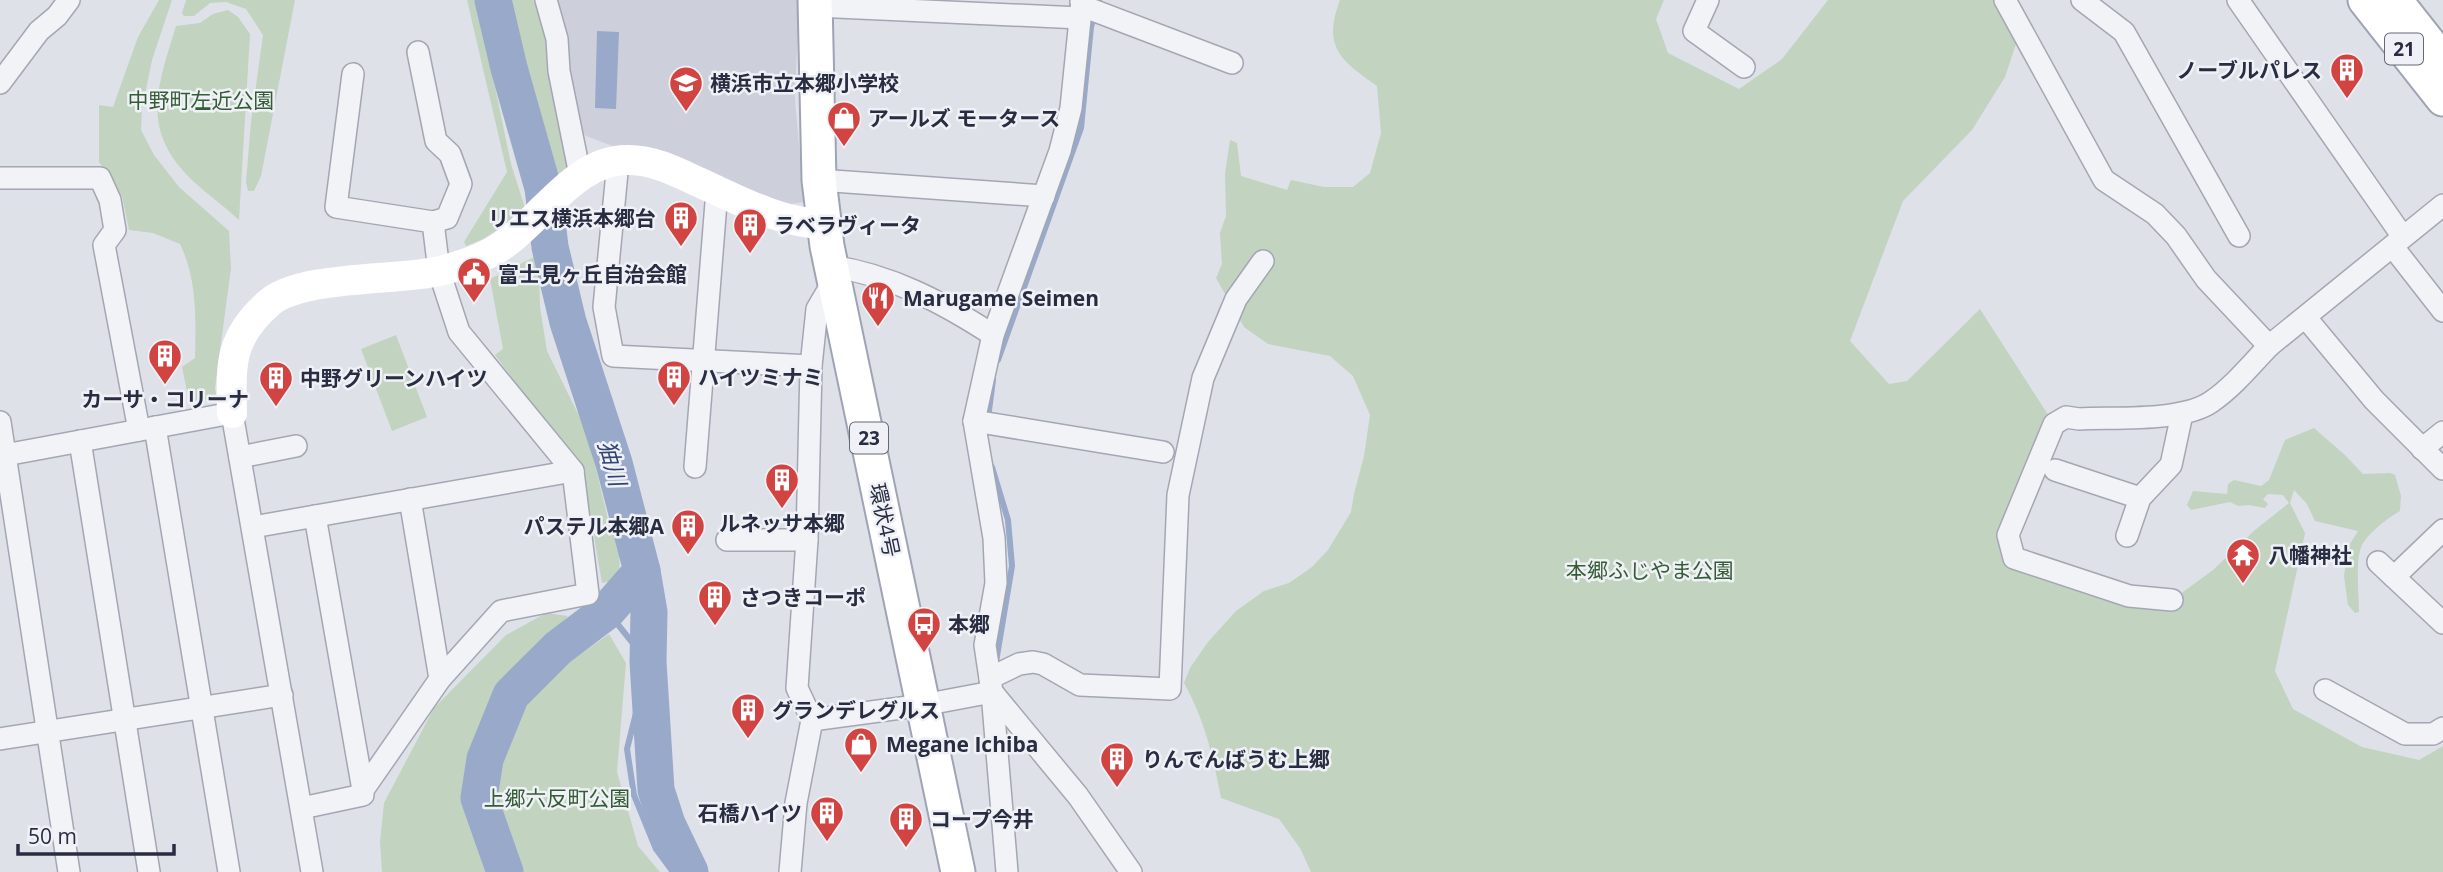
<svg xmlns="http://www.w3.org/2000/svg" width="2443" height="872" font-family="'Open Sans','Noto Sans JP',sans-serif">
<rect width="100%" height="100%" fill="#dfe1e9"/>
<!-- built -->
<path fill="#cdd0db" d="M553,0H799L795,100L804,202L766,208L689,175L586,136L577,126L571,73L560,16Z"/>
<!-- green -->
<g fill="#c2d3c0">
<path d="M159,0H172L152,60L142,109L141,130L154,155L179,187L229,231L231,268L215,388L217,399L189,401L182,367L195,358C196,320 197,278 180,244L153,233L129,230L122,196L99,162V105L113,107L138,37Z"/>
<path d="M186,0H295L261,176L254,191H248L246,182L251,122L263,35L246,9L226,2L210,3L194,16H184L182,13Z"/>
<path d="M467,0H477L511,164L526,211L483,239L466,246L464,242L507,172Z"/>
<path d="M507,0H533L540,12L568,168L552,178L512,44L515,28Z"/>
<path d="M1340,0H1664L1656,19L1668,53L1739,89L1782,59L1828,0H2008L2021,29L2005,77L1972,130L1903,201L1850,341L1889,384L1907,381L1980,309L2054,424L2008,535L2014,558L2172,600L2213,570L2255,530L2289,503L2283,495L2268,494L2263,499L2268,504L2265,508L2249,505L2238,506L2230,502L2191,510L2187,505L2193,491L2227,494L2228,484L2234,480L2261,486L2269,480L2285,440L2314,428L2345,455L2363,474L2390,473L2395,475L2401,496L2400,511C2388,518 2369,532 2362,545C2355,559 2359,595 2359,612L2355,613L2348,605L2344,576L2348,547L2358,531L2315,521L2307,504L2294,490L2290,503L2305,533L2275,671L2293,709L2362,747L2419,760L2443,746V872H1311L1300,848L1279,819L1221,798C1213,757 1205,720 1184,683L1190,668L1208,642L1236,611L1264,591L1289,583L1312,567L1328,550L1351,512L1354,494L1364,456L1370,415L1353,376L1330,356L1268,344L1244,327L1216,278L1222,264L1220,233L1226,216L1225,174L1230,140L1237,143L1241,176L1287,190L1291,180L1324,187H1353L1370,173L1381,133L1377,86C1341,60 1322,48 1340,0Z"/>
<path d="M228,10L238,17L250,34L239,220C224,206 208,195 193,181C140,130 157,88 176,26L200,23L213,14Z"/>
<path d="M536,256L539,271L540,307L547,351L588,434L609,524L619,550L620,579L602,583L583,472L495,355L503,349L490,279Z"/>
<path d="M396,335L427,417L392,431L361,349Z"/>
<path d="M546,613L568,616L539,652L497,696L467,784L484,842L511,872H382L380,842L384,803L434,708L506,635Z"/>
<path d="M609,634L626,663L617,772L638,846L660,872H516L508,858L489,800L495,759L518,706L566,664Z"/>
</g>
<!-- water -->
<path fill="#99a9ca" d="M597,31L619,32L616,109L595,108Z"/>
<g fill="none" stroke-linecap="round" stroke-linejoin="round">
<!-- stream -->
<g stroke="#99a9ca" stroke-width="6">
<path d="M998,360L1081,128L1091,27L1099,0"/>
<path d="M988,418L993,380"/>
<path d="M992,467L1008,520L1012,566L996,662"/>
<path d="M607,611L648,662"/>
<path d="M650,687L640,697L627,749L634,795L656,849L673,872"/>
</g>
<!-- river -->
<g stroke="#99a9ca" stroke-width="37">
<path d="M493,0L509,68L543,188L550,247L568,322L614,463L642,571L607,611L558,648L511,695L485,759L479,798L505,872"/>
<path d="M642,571L649,612L648,662L656,790L667,824L690,872"/>
</g>
<!-- street casing -->
<g stroke="#a4a7b3" stroke-width="24">
<g id="street">
<path d="M546,0L557,39L559,71L580,175"/>
<path d="M1708,0L1694,31L1744,67"/>
<path d="M2005,0L2104,180L2155,214L2176,236L2206,279L2269,346L2443,205"/>
<path d="M2082,0L2124,32L2239,236"/>
<path d="M2238,0L2403,237"/>
<path d="M1081,2L1090,9L1232,63"/>
<path d="M815,6L1080,18"/>
<path d="M418,52L436,141L450,154L461,184L447,218L433,222"/>
<path d="M0,83L39,31L57,16L69,0"/>
<path d="M618,162L604,307L613,356L811,366"/>
<path d="M0,178H100L110,200L115,230L104,245L139,430"/>
<path d="M819,180L1044,196"/>
<path d="M2393,247L2443,311"/>
<path d="M831,266C891,275 942,302 993,335"/>
<path d="M2306,318L2374,400L2443,469"/>
<path d="M974,421L1163,452"/>
<path d="M0,422L69,872"/>
<path d="M155,427L229,872"/>
<path d="M80,441L149,872"/>
<path d="M2422,449L2443,432"/>
<path d="M0,456L232,413L312,872"/>
<path d="M240,457L296,446"/>
<path d="M695,467L717,190"/>
<path d="M2055,470L2140,498"/>
<path d="M410,499L440,679"/>
<path d="M315,516L363,790"/>
<path d="M253,527L573,471"/>
<path d="M2127,536L2140,498L2171,465L2182,414"/>
<path d="M727,540H807"/>
<path d="M2378,562L2443,623"/>
<path d="M2394,577L2443,530"/>
<path d="M2172,600L2129,596L2014,558L2008,535L2054,424L2066,417L2079,419C2115,417 2182,422 2211,402C2233,387 2251,365 2269,346"/>
<path d="M990,678L1019,664L1033,662L1043,664L1080,685L1170,689L1178,495L1203,378L1236,299L1263,261"/>
<path d="M2325,690L2405,734H2433L2443,728"/>
<path d="M992,692L1078,796L1131,872"/>
<path d="M812,720L923,705L992,692"/>
<path d="M0,739L282,695"/>
<path d="M302,808L363,795V790L440,679L501,611L588,594L573,471L459,332L439,271L433,222L336,207L353,74"/>
<path d="M790,872L796,803L812,720L797,688L807,540L811,366L817,309L834,280"/>
<path d="M1007,872L992,692L985,645L996,583L994,538L974,421L993,335L1060,151L1071,108L1082,0"/>
</g>
</g>
<!-- primary casing -->
<g stroke="#9ea4b5" stroke-width="37">
<g id="primary">
<path d="M815,0L819,180L827,246L958,872"/>
<path d="M2365,0L2443,99"/>
<path d="M2395,0L2443,61"/>
</g>
</g>
<!-- street -->
<use href="#street" stroke="#f2f3f7" stroke-width="21"/>
<!-- secondary -->
<path stroke="#fff" stroke-width="30" d="M232,413C231,364 229,338 269,303C301,275 397,281 440,271C456,267 475,261 490,253C537,229 571,159 628,160C652,160 673,170 694,180C735,198 778,223 824,224"/>
<!-- primary -->
<use href="#primary" stroke="#fff" stroke-width="33"/>
</g>
<!-- icons -->
<defs>
<g id="building-pin" transform="scale(1.75)"><path d="M0 17L-7.5 6A9.5 9.5 0 1 1 7.5 6Z" fill="#d14441" stroke="#eff1f6"/><path d="M-4-6H4V6H1V3H-1V6H-4ZM-2.5-4.3h1.7v1.8h-1.7ZM.8-4.3h1.7v1.8H.8ZM-2.5-1h1.7V.8h-1.7ZM.8-1h1.7V.8H.8Z" fill="#fff"/></g>
<g id="school-pin" transform="scale(1.75)"><path d="M0 17L-7.5 6A9.5 9.5 0 1 1 7.5 6Z" fill="#d14441" stroke="#eff1f6"/><path d="M0-5L7-2L0 1L-7-2ZM-4 1L0 2.5L4 1V4Q0 6-4 4Z" fill="#fff"/></g>
<g id="shop-pin" transform="scale(1.75)"><path d="M0 17L-7.5 6A9.5 9.5 0 1 1 7.5 6Z" fill="#d14441" stroke="#eff1f6"/><path d="M-5-2.5h2.3a2.7 3.5 0 0 1 5.4 0H5L5.5 6h-11ZM-1.5-2.5h3a1.5 2.3 0 0 0-3 0Z" fill="#fff"/></g>
<g id="civic-pin" transform="scale(1.75)"><path d="M0 17L-7.5 6A9.5 9.5 0 1 1 7.5 6Z" fill="#d14441" stroke="#eff1f6"/><path d="M-.6-6.5H3V-4.5H.6V-3L4-1V1h2V6H-6V1h2V-1L-.6-3ZM-1.2 2.5V6h2.4V2.5Z" fill="#fff"/></g>
<g id="restaurant-pin" transform="scale(1.75)"><path d="M0 17L-7.5 6A9.5 9.5 0 1 1 7.5 6Z" fill="#d14441" stroke="#eff1f6"/><path d="M-5-6h1v4h1v-4h1v4h1v-4h1v5L-1.5 .5V6h-2V.5L-5-1ZM5-6V6H3V1.5H1.5Q1.5-4 5-6Z" fill="#fff"/></g>
<g id="temple-pin" transform="scale(1.75)"><path d="M0 17L-7.5 6A9.5 9.5 0 1 1 7.5 6Z" fill="#d14441" stroke="#eff1f6"/><path d="M0-6L5-2H3V0L6.5 2.5H4V6H1.5V3h-3V6H-4V2.5H-6.5L-3 0V-2H-5Z" fill="#fff"/></g>
<g id="bus-pin" transform="scale(1.75)"><path d="M0 17L-7.5 6A9.5 9.5 0 1 1 7.5 6Z" fill="#d14441" stroke="#eff1f6"/><path d="M-5-6H5V4H4V6H2V4H-2V6H-4V4H-5ZM-3.5-4V0h7V-4ZM-3.5 1.2v1.5H-2V1.2ZM2 1.2v1.5H3.5V1.2Z" fill="#fff"/></g>
</defs>
<g fill-rule="evenodd">
<use href="#building-pin" x="2347" y="70"/>
<use href="#school-pin" x="686" y="83"/>
<use href="#shop-pin" x="844" y="118"/>
<use href="#building-pin" x="681" y="218"/>
<use href="#building-pin" x="750" y="225"/>
<use href="#civic-pin" x="474" y="274"/>
<use href="#restaurant-pin" x="878" y="298"/>
<use href="#building-pin" x="165" y="356"/>
<use href="#building-pin" x="674" y="377"/>
<use href="#building-pin" x="276" y="378"/>
<use href="#building-pin" x="782" y="480"/>
<use href="#building-pin" x="688" y="526"/>
<use href="#temple-pin" x="2243" y="555"/>
<use href="#building-pin" x="715" y="597"/>
<use href="#bus-pin" x="924" y="624"/>
<use href="#building-pin" x="748" y="710"/>
<use href="#shop-pin" x="861" y="744"/>
<use href="#building-pin" x="1117" y="759"/>
<use href="#building-pin" x="827" y="813"/>
<use href="#building-pin" x="906" y="819"/>
</g>
<g text-anchor="middle" dominant-baseline="central" stroke-width="5" stroke-linejoin="round" paint-order="stroke">
<!-- shield labels -->
<g fill="#eff1f6" stroke="#646877" stroke-width="2">
<rect x="2385" y="33.5" width="38" height="31" rx="5"/>
<rect x="850" y="422.5" width="38" height="31" rx="5"/>
</g>
<g font-size="19" font-weight="bold" fill="#282d41">
<text x="2404" y="49">21</text>
<text x="869" y="438">23</text>
</g>
<!-- poi labels -->
<g font-size="21" font-weight="bold" fill="#282d41" stroke="#eff1f6" text-anchor="start">
<text x="2322" y="70" text-anchor="end">ノーブルパレス</text>
<text x="710" y="83">横浜市立本郷小学校</text>
<text x="868" y="118">アールズ モータース</text>
<text x="656" y="218" text-anchor="end">リエス横浜本郷台</text>
<text x="774" y="225">ラベラヴィータ</text>
<text x="498" y="274">富士見ヶ丘自治会館</text>
<text x="903" y="298">Marugame Seimen</text>
<text x="698" y="377">ハイツミナミ</text>
<text x="300" y="378">中野グリーンハイツ</text>
<text x="165" y="399" text-anchor="middle">カーサ・コリーナ</text>
<text x="782" y="523" text-anchor="middle">ルネッサ本郷</text>
<text x="664" y="526" text-anchor="end">パステル本郷A</text>
<text x="2268" y="555">八幡神社</text>
<text x="740" y="597">さつきコーポ</text>
<text x="948" y="624">本郷</text>
<text x="772" y="710">グランデレグルス</text>
<text x="886" y="744">Megane Ichiba</text>
<text x="1142" y="759">りんでんばうむ上郷</text>
<text x="802" y="813" text-anchor="end">石橋ハイツ</text>
<text x="930" y="819">コープ今井</text>
</g>
<!-- park labels -->
<g font-size="21" fill="#355d35" stroke="#eff1f6">
<text x="201" y="100">中野町左近公園</text>
<text x="1650" y="570">本郷ふじやま公園</text>
<text x="557" y="798">上郷六反町公園</text>
</g>
<!-- street labels -->
<g font-size="21" fill="#282d41" stroke="#eff1f6">
<text transform="translate(885 520) rotate(78)">環状4号</text>
</g>
<!-- water labels -->
<g font-size="23" font-style="italic" fill="#314476" stroke="#eff1f6">
<text transform="translate(613 463) rotate(74)">㹨川</text>
</g>
</g>
<!-- scale -->
<path d="M18 844v10h156v-10" fill="none" stroke="#282d41" stroke-width="3.5"/>
<text x="28" y="844" font-size="21" fill="#282d41" stroke="#eff1f6" stroke-width="5" paint-order="stroke">50 m</text>
</svg>
